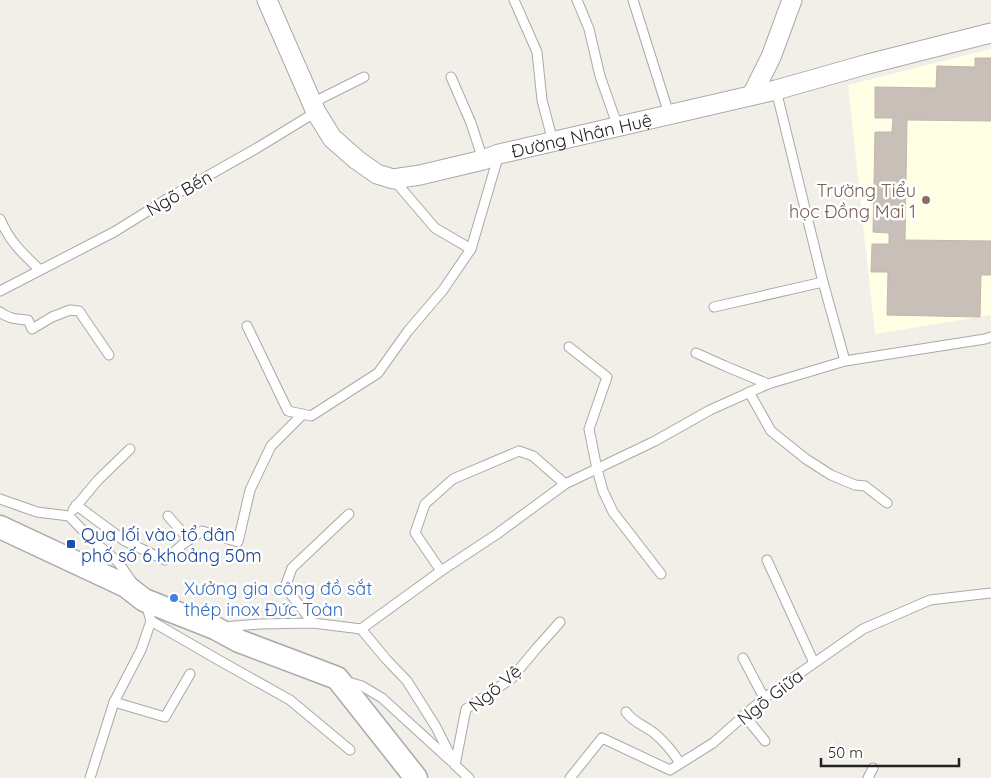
<svg xmlns="http://www.w3.org/2000/svg" width="991" height="778" font-family="Quicksand,sans-serif">
<rect width="100%" height="100%" fill="#f2efe9"/>
<!-- education -->
<path fill="#ffffe5" d="M991,49V315L875,334L848,85Z"/>
<!-- building -->
<path fill="#c7bfb8" stroke="#c4b6ab" d="M975,58H991V121L907,120L905,240L991,241V275H981L980,317L887,315L888,272H871L872,244H889V233L873,232L875,132H892L893,118H875V87L936,88L937,66L975,67Z"/>
<g fill="none" stroke-linecap="round" stroke-linejoin="round">
<!-- service casing -->
<g stroke="#a9a9a9" stroke-width="11">
<g id="service">
<path d="M514,0L537,52L542,100L553,142"/>
<path d="M577,0L589,29L600,76L618,127"/>
<path d="M633,0L669,114"/>
<path d="M451,77L471,123L483,160"/>
<path d="M776,90L823,282L845,361"/>
<path d="M312,103L364,77"/>
<path d="M394,180L435,228L471,249"/>
<path d="M0,219C10,242 22,253 40,270"/>
<path d="M0,291L114,232L167,199L257,148L316,112"/>
<path d="M714,307L823,282"/>
<path d="M0,312C8,319 18,319 28,320L32,329L52,317L70,310L79,311L109,355"/>
<path d="M247,326L288,411L311,416L378,373L408,331L443,290L471,249L499,154"/>
<path d="M569,347L607,377L589,429L597,469L603,491L613,512L661,574"/>
<path d="M696,353L725,366L768,384"/>
<path d="M749,392L771,431L806,459L831,475L855,485L865,486L887,503"/>
<path d="M0,499L37,512L69,516L91,539L118,562L132,582"/>
<path d="M76,505L125,541L165,560L183,544L202,531L238,542L250,490L271,446L303,414"/>
<path d="M73,510L98,480L130,449"/>
<path d="M168,516L189,540"/>
<path d="M767,560L814,663"/>
<path d="M441,571L415,533L425,504L453,479L519,451L533,456L565,484"/>
<path d="M151,621L222,662L290,700L350,750"/>
<path d="M313,623L285,587L292,568L349,514"/>
<path d="M223,627L260,624L313,623L361,629L386,659L407,681L436,727L455,765L469,778"/>
<path d="M361,629L441,571L497,534L565,484L655,441L710,410L768,384L845,361L985,339L991,337"/>
<path d="M743,658L764,698"/>
<path d="M345,681L362,686L382,698L451,761"/>
<path d="M114,702L165,717L190,674"/>
<path d="M626,712C634,723 644,725 654,733C665,742 673,752 680,763"/>
<path d="M744,715L765,741"/>
<path d="M455,765L466,709L511,679L536,649L560,622"/>
<path d="M90,778L114,702L141,650L151,621L146,604"/>
<path d="M570,778L602,738L670,770L713,743L764,698L863,629L930,600L991,593"/>
<path d="M868,778L873,768"/>
</g>
</g>
<!-- minor casing -->
<g stroke="#a9a9a9" stroke-width="21">
<g id="minor">
<path id="s1" d="M267,0L316,112L332,138L357,160L377,174L393,179L420,175L483,160L499,154L776,90L868,64L991,33"/>
<path d="M752,95L771,57L792,0"/>
</g>
</g>
<!-- tertiary casing -->
<g stroke="#a9a9a9" stroke-width="25">
<path id="tertiary" d="M0,527L126,586L144,600L215,628L239,641L337,678L416,778"/>
</g>
<!-- service -->
<use href="#service" stroke="#fff" stroke-width="9"/>
<!-- minor -->
<use href="#minor" stroke="#fff" stroke-width="19"/>
<!-- tertiary -->
<use href="#tertiary" stroke="#fff" stroke-width="22"/>
</g>
<!-- markers -->
<circle fill="#8d6e63" stroke="#fff" stroke-width="2" cx="926" cy="200" r="5"/>
<rect fill="#1a4fb4" stroke="#fff" stroke-width="2" x="66" y="539" width="10" height="10" rx="2.5"/>
<circle fill="#3f7fe0" stroke="#fff" stroke-width="2" cx="174" cy="598" r="5"/>
<g text-anchor="middle" dominant-baseline="central" stroke-width="5" stroke-linejoin="round" paint-order="stroke">
<!-- street labels -->
<g font-size="18" fill="#222" stroke="#fff">
<text stroke="none"><textPath href="#s1" startOffset="421">Đường Nhân Huệ</textPath></text>
<text transform="translate(179 193) rotate(-30)">Ngõ Bến</text>
<text transform="translate(495 688) rotate(-40)">Ngõ Vệ</text>
<text transform="translate(770 697) rotate(-38)">Ngõ Giữa</text>
</g>
<!-- education labels -->
<g font-size="18" fill="#785e54" stroke="#fff" text-anchor="end">
<text x="916" y="190">Trường Tiểu<tspan x="916" dy="21">học Đồng Mai 1</tspan></text>
</g>
<!-- transit labels -->
<g font-size="18" fill="#164399" stroke="#fff" text-anchor="start">
<text x="81" y="534">Qua lối vào tổ dân<tspan x="81" dy="21">phố số 6 khoảng 50m</tspan></text>
</g>
<!-- shop labels -->
<g font-size="18" fill="#366cbe" stroke="#fff" text-anchor="start">
<text x="184" y="588">Xưởng gia công đồ sắt<tspan x="184" dy="21">thép inox Đức Toàn</tspan></text>
</g>
</g>
<!-- scale -->
<path d="M821 758v8h138v-8" fill="none" stroke="#222222" stroke-width="2.5"/>
<text x="828" y="758" font-size="15" fill="#222222" stroke="#ffffff" stroke-width="4" paint-order="stroke">50 m</text>
</svg>
